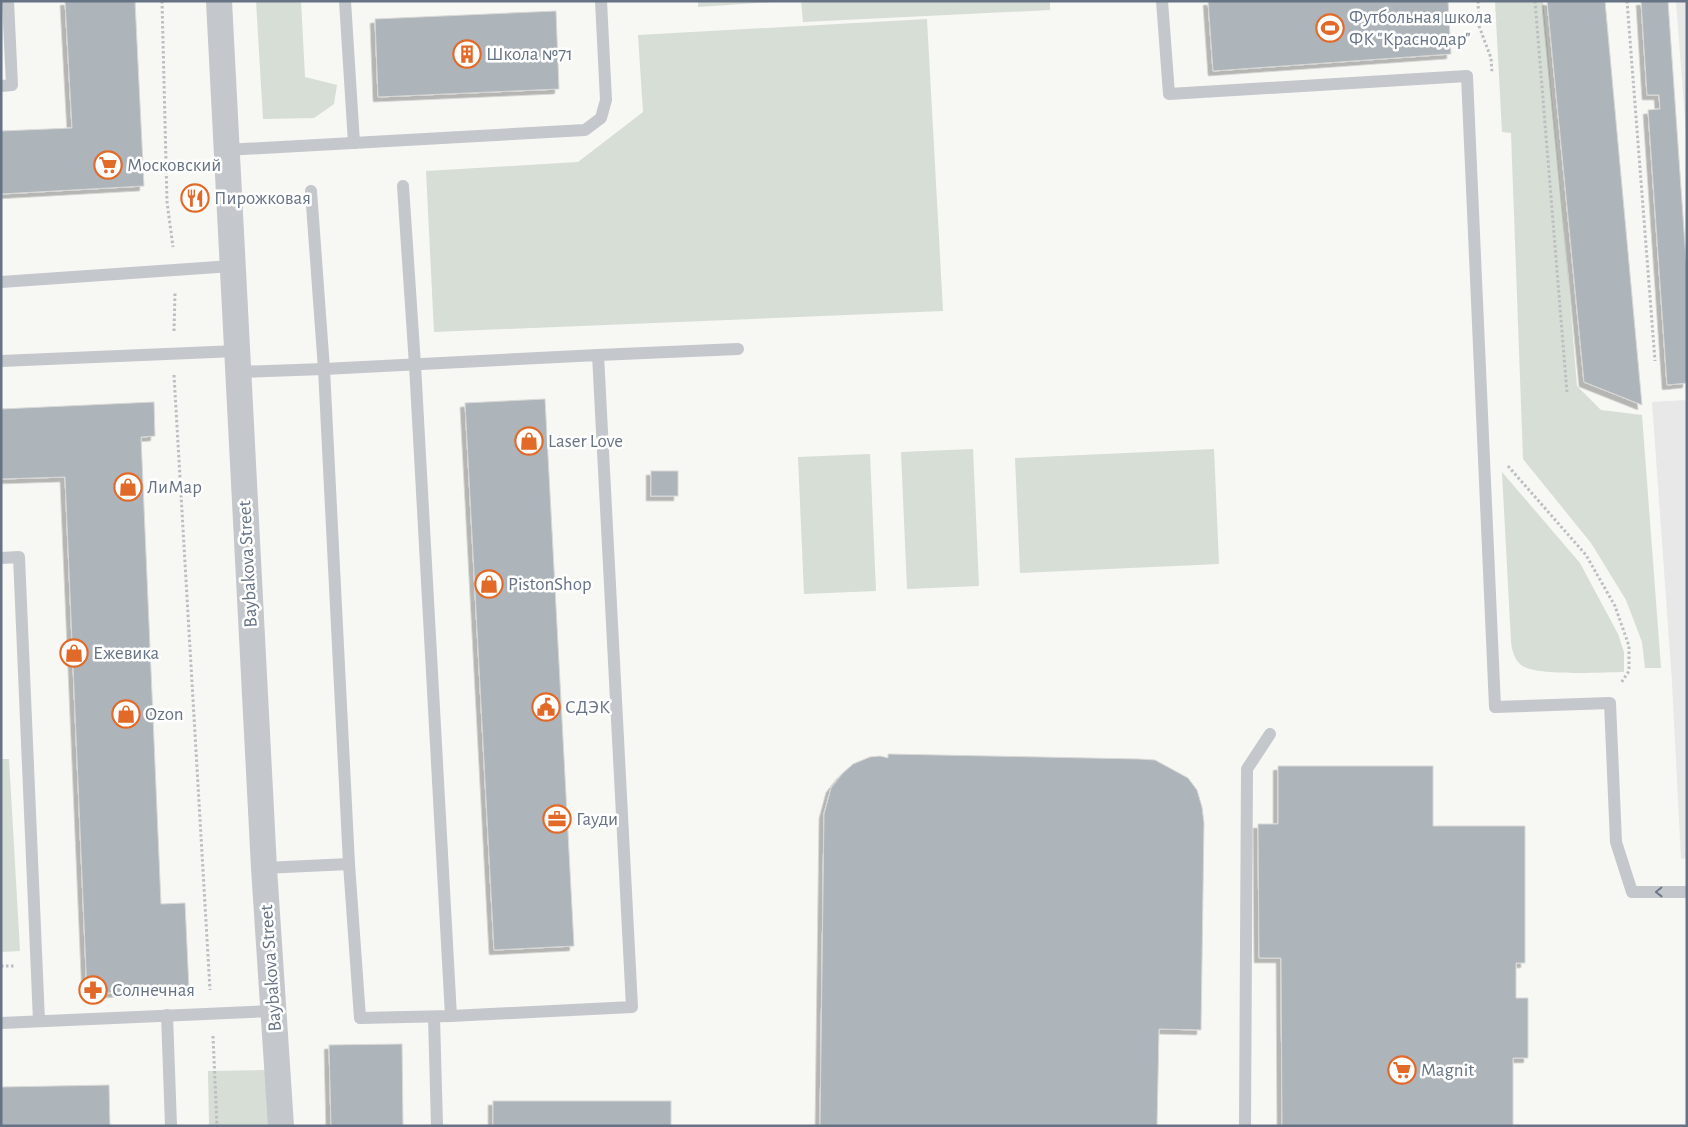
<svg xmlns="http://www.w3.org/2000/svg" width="1688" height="1127" font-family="'Alegreya Sans',sans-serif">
<defs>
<filter id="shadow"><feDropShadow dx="-4.5" dy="4.5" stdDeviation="0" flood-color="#0004"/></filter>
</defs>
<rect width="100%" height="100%" fill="#f7f7f4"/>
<!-- built -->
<g fill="#e7e8e7">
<path d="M1676,1H1687V147Z"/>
<path d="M1687,400V858L1681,859L1672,682L1652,402Z"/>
</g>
<!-- green -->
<g fill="#d7ded5">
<path d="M256,1H301L305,77L337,85L334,104L314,118L263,119Z"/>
<path d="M698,1H788L698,7Z"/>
<path d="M801,1H1050V10L803,22Z"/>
<path d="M1495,1H1543L1563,215L1577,386L1601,410L1642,415L1661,668H1645L1642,642L1626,600L1591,543L1523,459L1511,133L1502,132Z"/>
<path d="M927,19L943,311L434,332L426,171L578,162L643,112L638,35Z"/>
<path d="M973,449L979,586L907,589L901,452Z"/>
<path d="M1214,449L1219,564L1020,573L1015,458Z"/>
<path d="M870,454L876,591L804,594L798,457Z"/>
<path d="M1502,472L1580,563L1618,634L1624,652V672C1604,672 1532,677 1520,664C1514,658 1512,650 1511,642Z"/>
<path d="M1,759H9L20,951L1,952Z"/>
<path d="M265,1070L269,1126H209L208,1071Z"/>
</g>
<!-- building -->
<g fill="#adb4ba" stroke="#d8d8d6" filter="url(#shadow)">
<path d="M65,1H135L144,186L1,194V131L72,128Z"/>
<path d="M1208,1H1448L1451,54L1213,71Z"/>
<path d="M1547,1H1605L1642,405L1584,382Z"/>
<path d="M1641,1H1668L1687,274V383L1667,385L1648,110L1660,109L1659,95H1647Z"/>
<path d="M556,11L559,89L378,97L375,19Z"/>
<path d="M545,399L574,946L494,950L465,403Z"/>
<path d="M154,402L155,436L141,437L161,904L185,903L189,989L87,994L65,477L1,479V409Z"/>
<rect x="651" y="471" width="27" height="25"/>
<path d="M888,754L1139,759L1155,760L1188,778L1197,790L1202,807L1204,823L1201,1030L1159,1029L1157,1126H820L824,814L831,788L842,774L853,764L870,757L880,756L888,758Z"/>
<path d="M1278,766H1433V826H1525V963H1516V998H1528V1058H1513V1126H1282L1281,958H1259L1258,824H1278Z"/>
<path d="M402,1044L403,1126H331L329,1045Z"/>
<path d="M109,1085L110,1126H1V1087Z"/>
<rect x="493" y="1101" width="178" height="25"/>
</g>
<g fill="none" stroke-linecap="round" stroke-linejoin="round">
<!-- path -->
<g stroke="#bcbec1" stroke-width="3" stroke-dasharray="2.5 2.5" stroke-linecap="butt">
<path d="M162,1L167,202L173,247"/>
<path d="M1478,1L1479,26L1491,58L1492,73"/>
<path d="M1535,1L1567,393"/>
<path d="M1627,1L1655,361"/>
<path d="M174,331L175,293"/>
<path d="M174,375L210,990"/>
<path d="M1508,466L1586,555L1615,606L1629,646V671L1621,683"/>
<path d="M1,966H14"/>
<path d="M213,1036L217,1126"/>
</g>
<!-- lane -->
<g stroke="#c4c7cb" stroke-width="12">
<path d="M345,1L354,143"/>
<path d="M1162,1L1169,94L1467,76L1495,707L1610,703L1616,842L1632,892H1687"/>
<path d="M1,86L12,85L8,1"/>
<path d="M226,150L585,130L601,118L606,100L601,1"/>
<path d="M403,186L415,365L451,1016"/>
<path d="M1,282L232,266"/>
<path d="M598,355L632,1007L451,1016L360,1018L349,864L324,369Z"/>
<path d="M598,355L738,349"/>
<path d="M1,361L237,351"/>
<path d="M238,372L324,369L311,191"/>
<path d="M1,558L19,557L39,1021"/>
<path d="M264,868L349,864"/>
<path d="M167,1015L171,1126"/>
<path d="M434,1017L437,1126"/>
<path d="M1,1023L273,1011"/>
<path d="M1245,1126L1247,769L1270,734"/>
</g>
<!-- street -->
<path stroke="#c4c7cb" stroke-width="26" d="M219,1L264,868L281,1126"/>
</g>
<!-- one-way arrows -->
<defs><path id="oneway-chevron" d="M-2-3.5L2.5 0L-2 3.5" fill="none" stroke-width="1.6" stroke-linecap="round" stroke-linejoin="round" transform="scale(1.25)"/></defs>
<use stroke="#6b7788" href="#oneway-chevron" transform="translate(1659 892) rotate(179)"/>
<!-- icons -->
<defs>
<g id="stadium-ring" transform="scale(1.4375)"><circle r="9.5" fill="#fff" stroke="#e26a29" stroke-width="1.5"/><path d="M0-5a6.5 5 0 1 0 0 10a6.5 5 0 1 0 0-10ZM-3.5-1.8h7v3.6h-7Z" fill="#e26a29"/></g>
<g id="building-ring" transform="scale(1.4375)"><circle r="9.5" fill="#fff" stroke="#e26a29" stroke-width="1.5"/><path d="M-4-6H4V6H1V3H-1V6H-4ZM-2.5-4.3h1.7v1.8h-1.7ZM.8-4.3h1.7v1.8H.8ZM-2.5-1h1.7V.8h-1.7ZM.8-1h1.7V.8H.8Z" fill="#e26a29"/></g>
<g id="supermarket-ring" transform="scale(1.4375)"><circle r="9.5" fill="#fff" stroke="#e26a29" stroke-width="1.5"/><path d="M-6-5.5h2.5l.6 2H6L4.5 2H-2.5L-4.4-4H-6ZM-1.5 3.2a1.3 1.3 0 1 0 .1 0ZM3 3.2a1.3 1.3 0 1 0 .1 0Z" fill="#e26a29"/></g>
<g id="restaurant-ring" transform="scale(1.4375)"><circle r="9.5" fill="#fff" stroke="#e26a29" stroke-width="1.5"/><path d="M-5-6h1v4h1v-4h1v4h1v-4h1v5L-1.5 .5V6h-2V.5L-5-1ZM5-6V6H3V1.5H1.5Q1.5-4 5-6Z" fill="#e26a29"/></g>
<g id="shop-ring" transform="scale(1.4375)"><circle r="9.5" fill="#fff" stroke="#e26a29" stroke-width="1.5"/><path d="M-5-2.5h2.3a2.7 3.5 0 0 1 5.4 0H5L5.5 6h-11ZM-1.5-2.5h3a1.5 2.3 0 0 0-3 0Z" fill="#e26a29"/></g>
<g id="civic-ring" transform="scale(1.4375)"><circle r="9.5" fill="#fff" stroke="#e26a29" stroke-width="1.5"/><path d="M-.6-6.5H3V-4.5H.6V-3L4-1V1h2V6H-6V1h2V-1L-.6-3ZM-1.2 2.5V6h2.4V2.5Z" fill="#e26a29"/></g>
<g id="office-ring" transform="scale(1.4375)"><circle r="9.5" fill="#fff" stroke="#e26a29" stroke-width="1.5"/><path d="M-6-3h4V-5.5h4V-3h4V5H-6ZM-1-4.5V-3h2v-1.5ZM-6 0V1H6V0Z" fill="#e26a29"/></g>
<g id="pharmacy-ring" transform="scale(1.4375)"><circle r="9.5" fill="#fff" stroke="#e26a29" stroke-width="1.5"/><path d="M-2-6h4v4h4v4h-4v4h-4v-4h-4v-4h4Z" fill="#e26a29"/></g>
</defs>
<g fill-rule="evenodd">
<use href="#stadium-ring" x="1330" y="28"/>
<use href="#building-ring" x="467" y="54"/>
<use href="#supermarket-ring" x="108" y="165"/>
<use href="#restaurant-ring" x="195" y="198"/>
<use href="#shop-ring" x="529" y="441"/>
<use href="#shop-ring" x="128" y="487"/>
<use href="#shop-ring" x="489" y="584"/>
<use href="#shop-ring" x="74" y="653"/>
<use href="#civic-ring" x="546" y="707"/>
<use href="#shop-ring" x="126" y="714"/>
<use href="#office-ring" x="557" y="819"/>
<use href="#pharmacy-ring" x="93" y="990"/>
<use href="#supermarket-ring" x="1402" y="1070"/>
</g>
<g text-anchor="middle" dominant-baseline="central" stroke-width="5" stroke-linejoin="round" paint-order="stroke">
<!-- poi labels -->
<g font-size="19" fill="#667385" stroke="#fff" text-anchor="start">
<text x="1349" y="17">Футбольная школа<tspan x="1349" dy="22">ФК "Краснодар"</tspan></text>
<text x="486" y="54">Школа №71</text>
<text x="127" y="165">Московский</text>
<text x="214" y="198">Пирожковая</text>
<text x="548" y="441">Laser Love</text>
<text x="147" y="487">ЛиМар</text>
<text x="508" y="584">PistonShop</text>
<text x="93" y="653">Ежевика</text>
<text x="565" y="707">СДЭК</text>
<text x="145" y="714">Ozon</text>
<text x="576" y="819">Гауди</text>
<text x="112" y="990">Солнечная</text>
<text x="1421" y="1070">Magnit</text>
</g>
<!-- street labels -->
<g font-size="19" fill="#667385" stroke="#fff">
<text transform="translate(248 564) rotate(-93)">Baybakova Street</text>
<text transform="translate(271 968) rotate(-94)">Baybakova Street</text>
</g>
</g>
<!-- border -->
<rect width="1688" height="1127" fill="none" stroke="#667385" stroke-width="5"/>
</svg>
